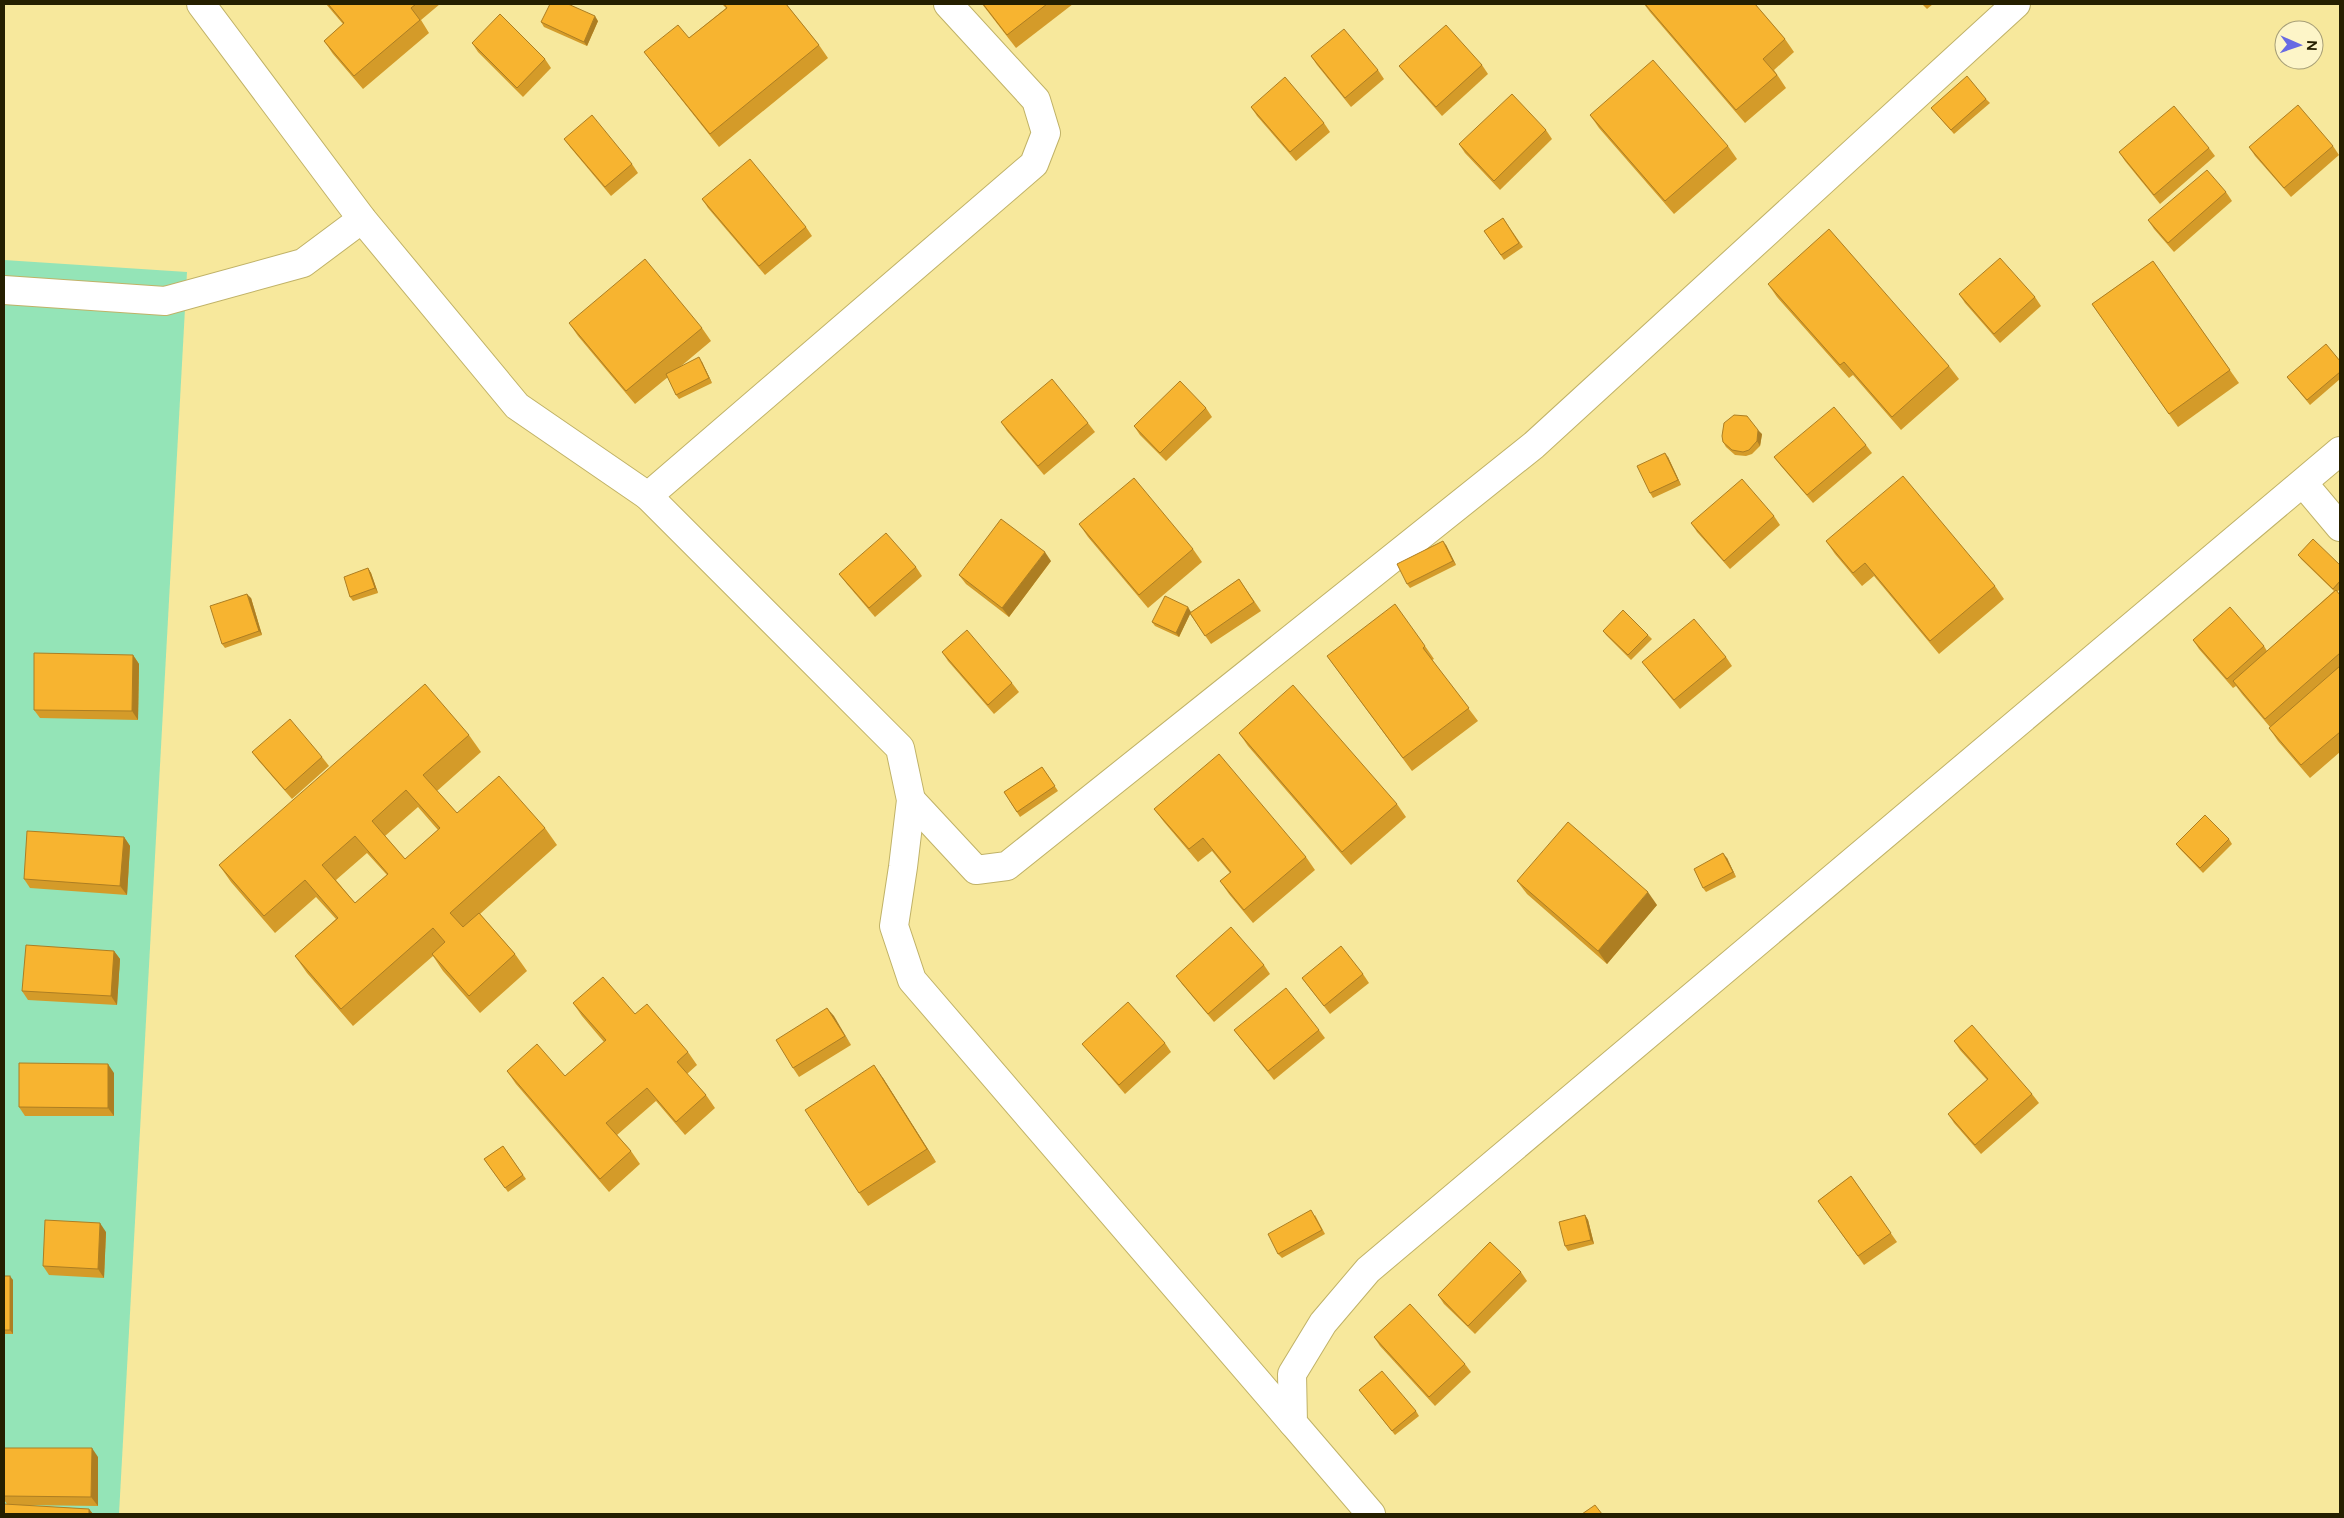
<svg xmlns="http://www.w3.org/2000/svg" width="2344" height="1518" font-family="Figtree,sans-serif">
<rect width="100%" height="100%" fill="#f7e89c"/>
<!-- green -->
<path fill="#94e4b7" d="M4,260L187,272L119,1514H4Z"/>
<g fill="none" stroke-linecap="round" stroke-linejoin="round">
<!-- minor casing -->
<g stroke="#c0b267" stroke-width="30">
<g id="minor">
<path d="M201,4L362,219L517,406L648,496L1034,164L1046,133L1036,100L948,4"/>
<path d="M4,290L165,301L303,263L362,219"/>
<path d="M2303,483L2340,527"/>
<path d="M648,496L900,748L911,800L903,867L894,926L912,980L1293,1423"/>
<path d="M911,800L976,870L1007,866L1534,445L2016,4"/>
<path d="M1371,1514L1293,1423L1292,1374L1323,1323L1368,1270L2340,451"/>
</g>
</g>
<!-- minor -->
<use href="#minor" stroke="#fff" stroke-width="28"/>
</g>
<!-- wall -->
<g fill="#d49b29" fill-rule="evenodd">
<path d="M326,4H440L421,20L429,33L363,89L333,54L324,41L343,24Z"/>
<path d="M722,4H786L819,45L828,58L719,147L654,65L644,52L689,38L726,8Z"/>
<path d="M982,4H1073L1016,48Z"/>
<path d="M1644,4H1755L1785,39L1794,52L1774,70L1786,88L1745,123L1650,12Z"/>
<path d="M1922,4H1933L1927,9Z"/>
<path d="M598,21L587,46L544,27L541,22Z"/>
<path d="M472,43L545,59L551,68L523,97L478,52Z"/>
<path d="M1311,56L1378,70L1384,79L1351,107L1317,65Z"/>
<path d="M1482,65L1488,74L1442,116L1406,75L1399,66Z"/>
<path d="M1986,99L1990,103L1954,134L1931,108Z"/>
<path d="M1251,107L1324,123L1330,132L1296,161L1257,116Z"/>
<path d="M1590,115L1728,146L1737,159L1674,214L1599,128Z"/>
<path d="M1546,130L1552,139L1500,190L1465,153L1459,144Z"/>
<path d="M564,139L632,164L638,173L611,196L570,147Z"/>
<path d="M2333,146L2339,155L2291,197L2255,156L2249,147Z"/>
<path d="M2209,148L2215,156L2160,204L2125,161L2119,152Z"/>
<path d="M2226,192L2232,201L2174,252L2154,229L2148,220Z"/>
<path d="M702,199L806,227L812,236L765,275L708,208Z"/>
<path d="M1503,218L1523,247L1504,260L1484,231Z"/>
<path d="M2153,261L2239,383L2178,427L2092,304Z"/>
<path d="M1768,284L1949,366L1959,379L1901,430L1853,375L1849,378L1777,297Z"/>
<path d="M1959,294L2035,297L2041,306L2000,343L1965,303Z"/>
<path d="M569,323L702,328L711,341L680,367L702,362L712,383L679,399L676,395L668,377L635,404L578,336Z"/>
<path d="M2340,361V379L2310,405L2287,377Z"/>
<path d="M1206,408L1212,417L1166,461L1140,435L1134,426Z"/>
<path d="M1001,422L1088,423L1095,432L1044,475L1007,431Z"/>
<path d="M1762,434L1760,446L1752,454L1746,456L1735,455L1726,447L1723,442Z"/>
<path d="M1866,445L1872,453L1813,503L1781,466L1774,457Z"/>
<path d="M1668,457L1681,485L1653,498L1650,493Z"/>
<path d="M1774,516L1780,525L1730,569L1697,532L1691,523Z"/>
<path d="M1079,524L1193,549L1202,562L1148,608L1088,537Z"/>
<path d="M1826,541L1995,586L2004,599L1939,654L1874,576L1862,586L1835,554Z"/>
<path d="M1446,545L1456,565L1410,588L1407,584Z"/>
<path d="M2298,555L2340,565V589L2337,592L2340,595V752L2310,778L2278,741L2269,728L2270,727L2242,694L2236,686L2233,688L2199,649L2193,640L2264,646L2267,651L2334,591L2301,559Z"/>
<path d="M1051,561L1009,617L966,584L959,575Z"/>
<path d="M916,567L922,576L875,617L846,583L839,574Z"/>
<path d="M368,568L371,573L378,593L353,601L350,597Z"/>
<path d="M1239,579L1261,611L1211,644L1190,614L1179,637L1155,626L1152,622L1191,612Z"/>
<path d="M251,598L262,635L225,648L222,644Z"/>
<path d="M1603,631L1648,635L1652,639L1631,660L1606,635Z"/>
<path d="M1425,646L1434,659L1432,660L1478,721L1412,771L1327,656Z"/>
<path d="M942,652L1012,683L1019,692L994,714L948,661Z"/>
<path d="M133,655L139,664L138,720L40,718L34,710Z"/>
<path d="M1726,657L1732,666L1680,709L1649,671L1642,662Z"/>
<path d="M1239,733L1397,804L1406,817L1351,865L1248,746Z"/>
<path d="M469,735L481,752L437,791L457,813L545,828L557,845L480,914L515,954L527,971L480,1013L443,971L433,956L353,1026L307,973L295,956L336,919L316,897L275,933L231,882L219,865ZM418,807L438,830L405,859L385,836ZM367,853L387,875L355,903L336,880Z"/>
<path d="M252,752L322,757L329,766L292,799L258,760Z"/>
<path d="M1042,767L1058,791L1020,817L1004,792Z"/>
<path d="M1154,809L1306,857L1315,870L1253,923L1229,894L1220,881L1230,873L1212,851L1198,862L1164,822Z"/>
<path d="M124,837L130,846L127,895L30,888L24,879Z"/>
<path d="M2229,839L2232,844L2203,873L2179,848L2176,844Z"/>
<path d="M1727,858L1736,877L1706,892L1703,888Z"/>
<path d="M1517,881L1657,905L1607,964L1527,894Z"/>
<path d="M114,951L120,959L117,1005L28,1000L22,991Z"/>
<path d="M1264,965L1270,974L1214,1022L1182,984L1176,976Z"/>
<path d="M1363,974L1369,983L1330,1014L1302,978Z"/>
<path d="M573,1003L635,1014L688,1052L697,1065L687,1074L706,1095L715,1108L685,1135L656,1101L617,1135L631,1151L640,1164L609,1192L516,1084L507,1071L565,1076L604,1042L582,1016Z"/>
<path d="M827,1008L851,1045L799,1077L793,1068Z"/>
<path d="M1234,1030H1319L1325,1038L1274,1080L1241,1039Z"/>
<path d="M1954,1041L2032,1094L2039,1103L1981,1154L1954,1123L1948,1114L1987,1080L1960,1050Z"/>
<path d="M1165,1043L1171,1052L1125,1094L1089,1052L1082,1044Z"/>
<path d="M114,1073V1116H25L19,1107Z"/>
<path d="M883,1078L936,1162L868,1206L859,1193Z"/>
<path d="M503,1146L526,1179L508,1192L484,1159Z"/>
<path d="M1851,1176L1897,1242L1864,1265L1818,1201Z"/>
<path d="M1315,1215L1325,1234L1282,1258L1278,1254Z"/>
<path d="M1585,1215L1588,1220L1594,1244L1568,1251L1565,1246Z"/>
<path d="M106,1232L104,1278L49,1275L43,1266Z"/>
<path d="M1521,1272L1527,1281L1475,1334L1444,1304L1438,1295Z"/>
<path d="M4,1276L13,1280V1334H4Z"/>
<path d="M1374,1337L1465,1364L1471,1372L1435,1406L1380,1346Z"/>
<path d="M1359,1390L1416,1411L1419,1416L1395,1435Z"/>
<path d="M4,1448L98,1457V1506L20,1505L89,1509L93,1514H4L7,1504L4,1500Z"/>
</g>
<!-- shaded-wall -->
<g fill="#ad7e22">
<path d="M595,16L598,21L587,46L584,42Z"/>
<path d="M699,357L702,362L712,383L709,378Z"/>
<path d="M1758,430L1762,434L1760,446L1757,441Z"/>
<path d="M1665,453L1668,457L1681,485L1678,480Z"/>
<path d="M1443,541L1446,545L1456,565L1453,561Z"/>
<path d="M1045,552L1051,561L1009,617L1002,608Z"/>
<path d="M368,568L371,573L378,593L375,588Z"/>
<path d="M247,594L251,598L262,635L259,631Z"/>
<path d="M1188,607L1191,612L1179,637L1176,633Z"/>
<path d="M133,655L139,664L138,720L132,711Z"/>
<path d="M124,837L130,846L127,895L120,886Z"/>
<path d="M1723,853L1727,858L1736,877L1733,872Z"/>
<path d="M1648,892L1657,905L1607,964L1598,951Z"/>
<path d="M114,951L120,959L117,1005L111,996Z"/>
<path d="M827,1008L834,1016L851,1045L845,1036Z"/>
<path d="M108,1064L114,1073V1116L108,1108Z"/>
<path d="M874,1065L883,1078L936,1162L927,1149Z"/>
<path d="M1585,1215L1588,1220L1594,1244L1591,1240Z"/>
<path d="M100,1223L106,1232L104,1278L98,1269Z"/>
<path d="M10,1276L13,1280V1334L10,1330Z"/>
<path d="M92,1448L98,1457V1506L91,1497Z"/>
<path d="M89,1509L93,1514H89Z"/>
</g>
<!-- building -->
<g fill="#f7b430" stroke="#ad7e22" fill-rule="evenodd">
<path d="M328,4H416L411,8L420,20L354,76L324,41L344,23Z"/>
<path d="M550,4H568L595,16L584,42L541,22Z"/>
<path d="M724,4H786L819,45L710,134L644,52L678,25L689,38L727,8Z"/>
<path d="M983,4H1047L1007,35Z"/>
<path d="M1645,4H1755L1785,39L1763,59L1777,75L1736,110Z"/>
<path d="M500,14L545,59L517,88L472,43Z"/>
<path d="M1446,25L1482,65L1436,107L1399,66Z"/>
<path d="M1344,29L1378,70L1345,98L1311,56Z"/>
<path d="M1653,60L1728,146L1665,201L1590,115Z"/>
<path d="M1967,76L1986,99L1951,130L1931,108Z"/>
<path d="M1285,77L1324,123L1290,152L1251,107Z"/>
<path d="M1512,94L1546,130L1494,181L1459,144Z"/>
<path d="M2298,105L2333,146L2284,188L2249,147Z"/>
<path d="M2174,106L2209,148L2154,195L2119,152Z"/>
<path d="M592,115L632,164L605,187L564,139Z"/>
<path d="M750,159L806,227L759,266L702,199Z"/>
<path d="M2207,170L2226,192L2168,243L2148,220Z"/>
<path d="M1503,218L1519,243L1501,255L1484,231Z"/>
<path d="M1829,229L1949,366L1892,417L1844,362L1840,365L1768,284Z"/>
<path d="M2000,258L2035,297L1994,334L1959,294Z"/>
<path d="M645,259L702,328L626,391L569,323Z"/>
<path d="M2153,261L2230,370L2169,414L2092,304Z"/>
<path d="M2326,344L2340,361V372L2307,400L2287,377Z"/>
<path d="M699,357L709,378L676,395L666,374Z"/>
<path d="M1052,379L1088,423L1038,466L1001,422Z"/>
<path d="M1180,381L1206,408L1160,453L1134,426Z"/>
<path d="M1834,407L1866,445L1807,495L1774,457Z"/>
<path d="M1734,415L1747,416L1758,430L1757,441L1749,450L1743,452L1732,450L1723,442L1722,436L1724,423Z"/>
<path d="M1665,453L1678,480L1650,493L1637,466Z"/>
<path d="M1903,476L1995,586L1930,641L1865,563L1853,573L1826,541Z"/>
<path d="M1134,478L1193,549L1139,595L1079,524Z"/>
<path d="M1742,479L1774,516L1724,561L1691,523Z"/>
<path d="M1001,519L1045,552L1002,608L959,575Z"/>
<path d="M886,533L916,567L869,608L839,574Z"/>
<path d="M2313,539L2340,565V581L2333,589L2298,555Z"/>
<path d="M1443,541L1453,561L1407,584L1397,564Z"/>
<path d="M368,568L375,588L350,597L344,577Z"/>
<path d="M1239,579L1254,602L1205,636L1190,613Z"/>
<path d="M2336,590L2340,595V653L2265,719L2233,681Z"/>
<path d="M247,594L259,631L222,644L210,606Z"/>
<path d="M1165,596L1188,607L1176,633L1152,622Z"/>
<path d="M1395,604L1425,646L1423,648L1469,708L1403,758L1327,656Z"/>
<path d="M2230,607L2264,646L2227,679L2193,640Z"/>
<path d="M1623,610L1648,635L1628,655L1603,631Z"/>
<path d="M1694,619L1726,657L1674,700L1642,662Z"/>
<path d="M967,630L1012,683L988,705L942,652Z"/>
<path d="M34,653L133,655L132,711L34,710Z"/>
<path d="M2340,666V732L2301,765L2269,728Z"/>
<path d="M425,684L469,735L423,775L457,813L499,776L545,828L450,913L463,927L479,913L515,954L469,996L432,954L445,942L433,928L341,1009L295,956L338,918L305,880L264,916L219,865ZM406,790L440,828L405,859L372,821ZM355,836L388,874L355,903L322,865Z"/>
<path d="M1293,685L1397,804L1342,852L1239,733Z"/>
<path d="M290,719L322,757L285,790L252,752Z"/>
<path d="M1219,754L1306,857L1244,910L1220,881L1231,872L1203,838L1189,849L1154,809Z"/>
<path d="M1042,767L1055,786L1017,812L1004,792Z"/>
<path d="M2205,815L2229,839L2200,868L2176,844Z"/>
<path d="M1568,822L1648,892L1598,951L1517,881Z"/>
<path d="M27,831L124,837L120,886L24,879Z"/>
<path d="M1723,853L1733,872L1703,888L1694,869Z"/>
<path d="M1231,927L1264,965L1208,1014L1176,976Z"/>
<path d="M26,945L114,951L111,996L22,991Z"/>
<path d="M1341,946L1363,974L1324,1006L1302,978Z"/>
<path d="M603,977L635,1014L647,1004L688,1052L677,1062L706,1095L676,1122L647,1088L606,1123L631,1151L600,1179L507,1071L537,1044L565,1076L606,1040L573,1003Z"/>
<path d="M1286,988L1319,1030L1268,1071L1234,1030Z"/>
<path d="M1128,1002L1165,1043L1119,1085L1082,1044Z"/>
<path d="M827,1008L845,1036L793,1068L776,1040Z"/>
<path d="M1972,1025L2032,1094L1975,1145L1948,1114L1988,1079L1954,1041Z"/>
<path d="M19,1063L108,1064V1108L19,1107Z"/>
<path d="M874,1065L927,1149L859,1193L805,1110Z"/>
<path d="M503,1146L523,1175L505,1188L484,1159Z"/>
<path d="M1851,1176L1891,1233L1858,1256L1818,1201Z"/>
<path d="M1311,1210L1322,1230L1278,1254L1268,1234Z"/>
<path d="M1585,1215L1591,1240L1565,1246L1559,1222Z"/>
<path d="M45,1220L100,1223L98,1269L43,1266Z"/>
<path d="M1490,1242L1521,1272L1468,1326L1438,1295Z"/>
<rect x="4" y="1276" width="6" height="54"/>
<path d="M1410,1304L1465,1364L1429,1397L1374,1337Z"/>
<path d="M1382,1371L1416,1411L1392,1431L1359,1390Z"/>
<path d="M4,1448H92L91,1497L4,1496Z"/>
<path d="M4,1504L89,1509V1514H4Z"/>
<path d="M1595,1505L1602,1514H1582Z"/>
</g>
<!-- border -->
<rect width="2344" height="1518" fill="none" stroke="#251f00" stroke-width="10"/>
<!-- north arrow -->
<g transform="translate(2299 45) rotate(92)"><circle r="24" fill="#fdf5c8" stroke="#a79f78"/>
<path d="M0-4L9 19L0 12L-9 19Z" fill="#686ae3"/>
<text y="-8" font-size="14" font-weight="bold" text-anchor="middle" fill="#251f00">N</text>
</g>
</svg>
